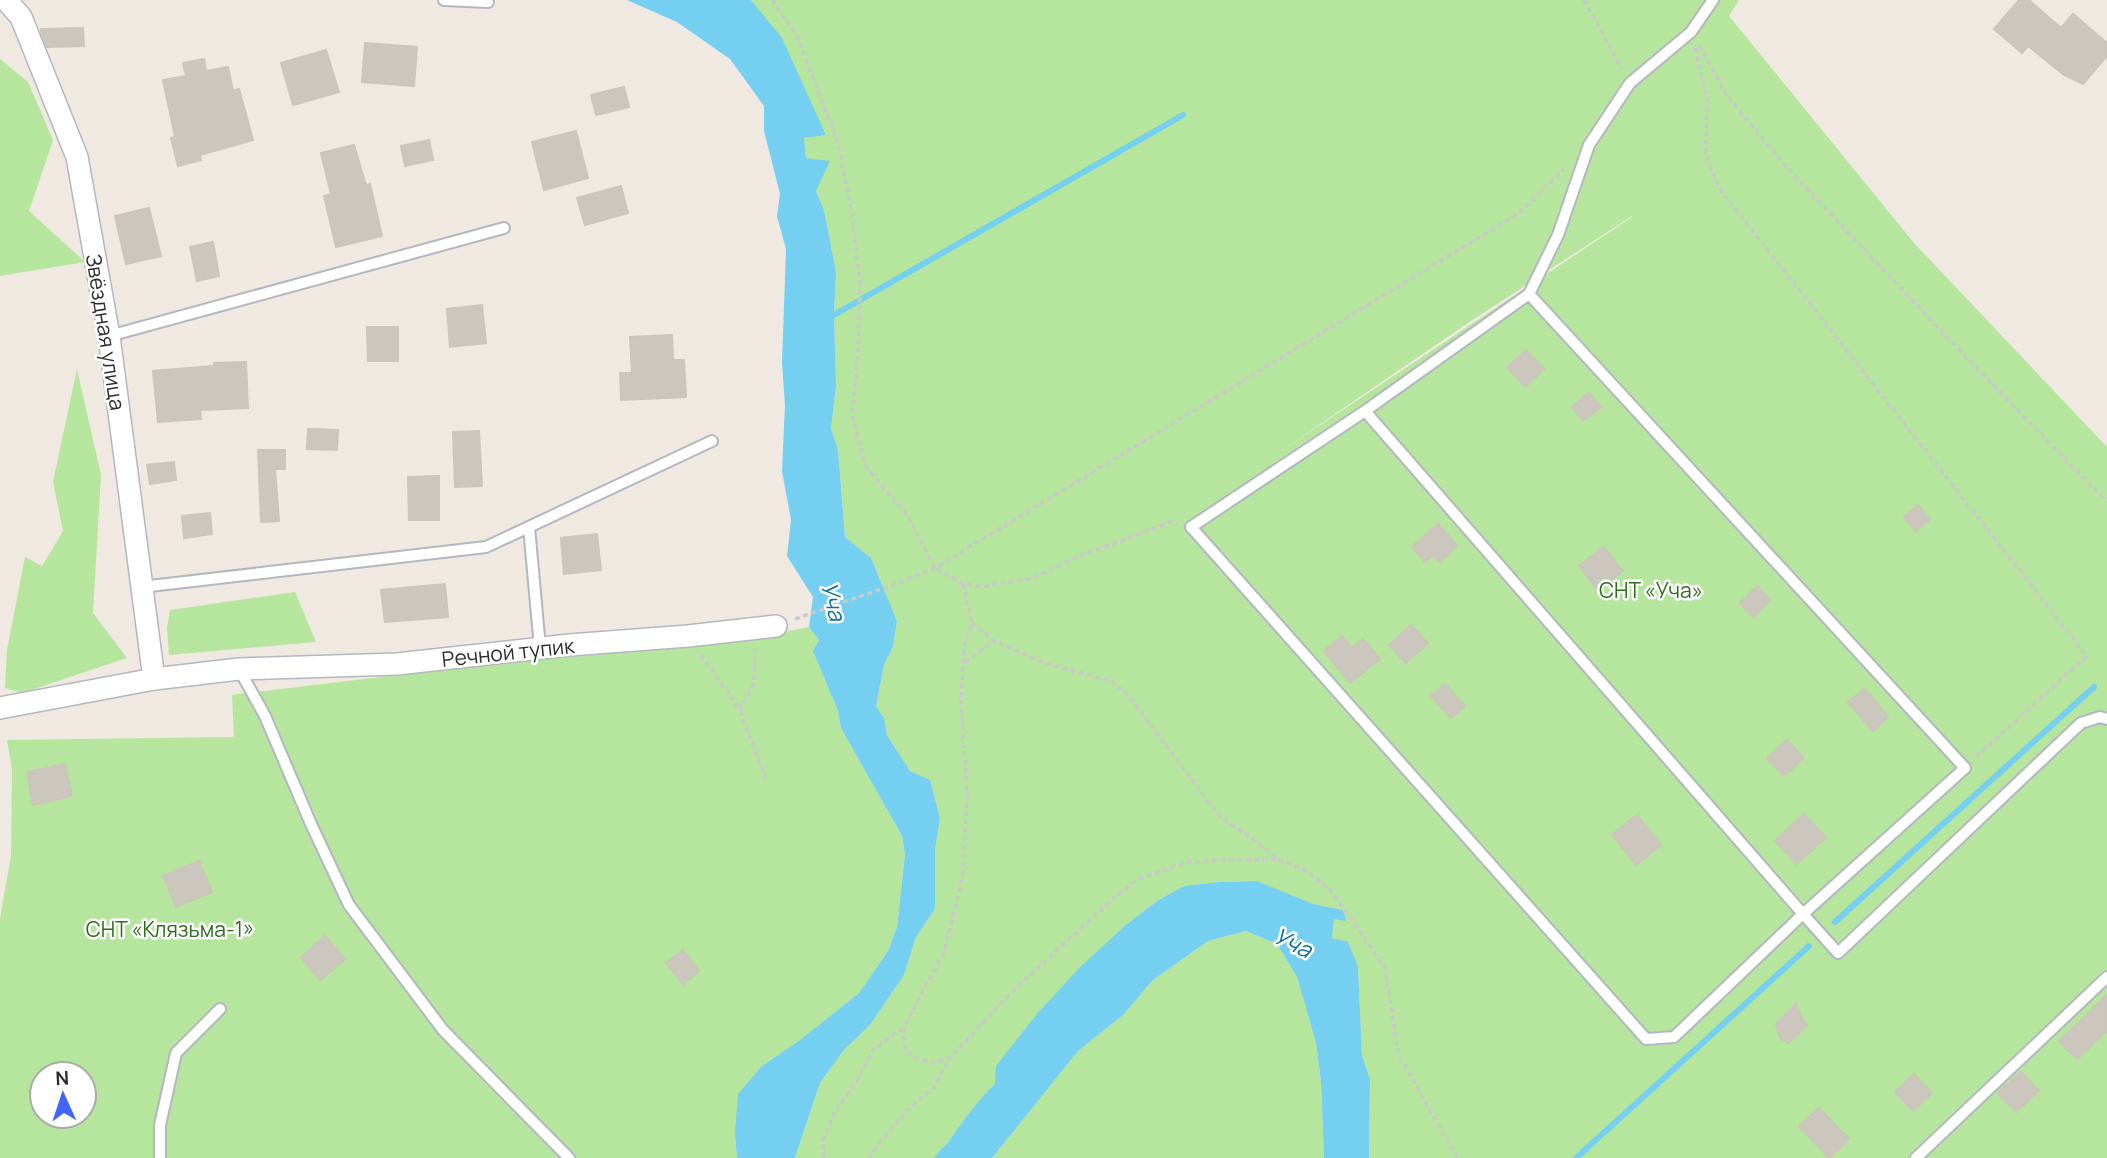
<svg xmlns="http://www.w3.org/2000/svg" width="2107" height="1158" font-family="Manrope,sans-serif">
<rect width="100%" height="100%" fill="#efe9e1"/>
<!-- green -->
<g fill="#b6e59e" fill-rule="evenodd">
<path d="M751,0H1739L1729,16L1914,243L2107,447V1158H1369L1370,1079L1362,1055L1358,967L1332,938L1334,918L1345,920L1343,910L1313,904L1256,881L1219,882L1184,886L1157,901L1127,924L995,1084C976,1102 965,1120 949,1141C944,1148 938,1151 934,1158H795L820,1083L843,1051L870,1025L904,975L916,937L935,909V850L940,818L930,781L910,771L887,735L884,718L876,706L884,665L893,647L897,621L871,558L845,537L838,449L831,429L836,386L834,315L836,272L824,210L816,191L829,162L806,158L804,138L826,134ZM1632,216V217L1275,455L1468,323Z"/>
<path d="M0,59L28,82L53,140L29,211L85,262L0,276Z"/>
<path d="M77,369L101,475L93,613L127,658L22,693L5,688L7,650L25,557L42,566L63,531L53,482Z"/>
<path d="M295,592L316,642L169,655L167,628L170,610Z"/>
<path d="M809,627L819,640L813,651L838,711L841,728L902,836L905,854L897,927L888,951L859,993L800,1040L762,1066L735,1134L737,1158H0V919L11,855L12,770L7,740L234,737L232,695L565,655L756,638ZM42,1074H84V1116H42Z"/>
<path d="M1246,931L1277,944L1297,977L1316,1043L1321,1082L1324,1158H992L1078,1051L1123,1015L1153,980L1208,941Z"/>
</g>
<!-- water -->
<g fill="#75cff0">
<path d="M627,0H751L782,38L826,135L804,138L806,158L830,161L816,191L824,210L836,272L834,315L836,386L831,429L838,449L845,537L871,558L897,621L893,647L884,665L876,706L884,718L887,735L910,771L930,780L940,818L935,850V909L916,937L904,975L870,1025L843,1051L820,1083L795,1158H737L735,1134L738,1094L762,1066L800,1040L859,993L888,951L897,927L905,854L902,836L841,728L838,711L813,651L819,640L809,627L813,597L787,556L791,520L782,471L785,405L782,363L786,249L777,216L780,194L764,131V106L730,59L677,22Z"/>
<path d="M1257,881L1313,904L1343,910L1346,921L1334,919L1332,938L1348,942L1358,967L1362,1055L1370,1079L1369,1158H1324L1321,1082L1316,1043L1297,977L1277,944L1246,931L1208,941L1153,980L1123,1015L1078,1051L992,1158H934C938,1151 944,1148 949,1141C964,1120 976,1102 995,1084L996,1066L1037,1014L1079,968L1127,924L1157,901L1184,886L1219,882Z"/>
</g>
<g fill="none" stroke-linecap="round" stroke-linejoin="round">
<!-- stream -->
<g stroke="#75cff0" stroke-width="6">
<path d="M834,315L1183,115"/>
<path d="M1835,922L2094,687"/>
<path d="M1576,1158L1809,946"/>
</g>
</g>
<!-- building -->
<g fill="#cbc7bf" stroke="#cbc5ba" stroke-width="2">
<path d="M2019,0H2029L2061,28L2073,14L2107,43V56L2083,84L2064,75L2028,46L2022,53L1994,29Z"/>
<path d="M83,28L84,46L47,47L41,31V29Z"/>
<path d="M365,43L417,47L414,86L362,82Z"/>
<path d="M326,50L339,92L293,105L281,63Z"/>
<path d="M204,59L206,71L228,67L233,91L239,89L253,140L200,155L201,160L178,166L171,138L175,137L163,80L186,76L183,63Z"/>
<path d="M624,87L629,107L596,115L591,95Z"/>
<path d="M576,131L588,178L544,190L532,142Z"/>
<path d="M429,140L433,160L405,166L401,146Z"/>
<path d="M354,145L366,185L370,184L382,236L336,247L324,196L331,194L321,153Z"/>
<path d="M621,186L628,213L585,225L577,198Z"/>
<path d="M149,208L161,256L126,264L115,216Z"/>
<path d="M213,242L219,276L197,281L190,247Z"/>
<path d="M482,305L486,343L450,347L447,309Z"/>
<path d="M367,327H398V361H368Z"/>
<path d="M672,335L673,360H684L686,397L621,400L620,373H632L630,337Z"/>
<path d="M1526,350L1544,369L1525,387L1507,367Z"/>
<path d="M246,362L248,408L200,410L201,419L158,422L153,371L214,366V363Z"/>
<path d="M1589,393L1601,407L1583,421L1572,407Z"/>
<path d="M308,429L338,430L337,450L307,449Z"/>
<path d="M479,431L482,486L455,487L453,432Z"/>
<path d="M258,450H285V469H275L279,521L261,522Z"/>
<path d="M174,462L176,480L150,484L147,465Z"/>
<path d="M439,476V520H409L408,477Z"/>
<path d="M1918,505L1930,519L1916,531L1904,517Z"/>
<path d="M210,513L212,534L184,538L182,516Z"/>
<path d="M1438,524L1457,546L1440,562L1434,555L1425,562L1412,547Z"/>
<path d="M597,534L601,570L564,574L561,538Z"/>
<path d="M1604,547L1623,571L1598,590L1579,566Z"/>
<path d="M445,584L448,617L385,622L381,590Z"/>
<path d="M1757,586L1771,600L1754,617L1740,603Z"/>
<path d="M1411,625L1428,643L1406,663L1389,645Z"/>
<path d="M1342,636L1352,648L1363,639L1380,659L1350,683L1324,651Z"/>
<path d="M1445,684L1465,706L1451,718L1431,696Z"/>
<path d="M1865,689L1888,717L1873,731L1848,702Z"/>
<path d="M1787,740L1804,758L1784,776L1767,758Z"/>
<path d="M65,764L72,796L33,805L27,772Z"/>
<path d="M1804,814L1826,837L1797,864L1775,841Z"/>
<path d="M1637,815L1661,845L1636,865L1612,835Z"/>
<path d="M199,861L212,892L176,907L163,876Z"/>
<path d="M325,936L345,959L320,980L301,957Z"/>
<path d="M683,950L699,971L683,984L666,963Z"/>
<path d="M2107,995V1031L2077,1059L2059,1041Z"/>
<path d="M1796,1004L1802,1019L1807,1025L1789,1043L1780,1038L1776,1024Z"/>
<path d="M2021,1072L2039,1091L2016,1112L1998,1093Z"/>
<path d="M1914,1074L1932,1093L1913,1111L1895,1092Z"/>
<path d="M1819,1108L1849,1139L1829,1158L1799,1126Z"/>
</g>
<g fill="none" stroke-linecap="round" stroke-linejoin="round">
<!-- service casing -->
<g stroke="#b4b7c1" stroke-width="14">
<g id="service">
<path d="M444,0L488,2"/>
<path d="M1529,294L1365,411L1191,527L1646,1039L1674,1037L1803,914L1838,953L2081,723L2100,717L2107,719"/>
<path d="M109,336L504,228"/>
<path d="M1365,411L1803,914L1965,768L1529,294L1558,235L1589,145L1630,83L1691,32L1713,0"/>
<path d="M529,527L540,648"/>
<path d="M141,587L486,547L712,441"/>
<path d="M239,669L265,716L311,824L349,905L443,1030L569,1158"/>
<path d="M160,1158V1125L176,1053L220,1009"/>
<path d="M1916,1158L2107,977"/>
</g>
</g>
<!-- minor casing -->
<g stroke="#b4b7c1" stroke-width="24">
<g id="minor">
<path d="M6,0L21,17L77,157L109,336L154,679"/>
<path d="M0,708L154,679L239,669L397,664L569,645L688,636L776,626"/>
</g>
</g>
<!-- path -->
<g stroke="#c9c9c9" stroke-width="3.5" stroke-dasharray="5 3.5" stroke-linecap="butt">
<path d="M772,0L797,36L837,140L852,213L860,284L858,354L852,416L866,467L908,516L935,568L963,584L982,587L1001,583L1030,579L1080,556L1171,522L1178,524"/>
<path d="M1584,0L1622,69"/>
<path d="M1699,46L1728,97L1792,173L1966,357L2107,502"/>
<path d="M1695,48L1707,99L1706,154L1719,188L2087,656L1975,758"/>
<path d="M963,584L972,623L964,646L961,701L967,797L963,874L944,953L904,1027L905,1049L914,1058L934,1063L951,1057L1010,994L1107,904L1136,880L1191,861L1279,859"/>
<path d="M795,619L887,587L935,568L1519,213L1564,169"/>
<path d="M972,623L994,641L1047,664L1112,681L1128,695L1218,814L1279,859L1307,871L1333,893L1385,968L1399,1056L1458,1158"/>
<path d="M701,655L740,710L766,780"/>
<path d="M965,662L994,641"/>
<path d="M740,710L754,683L755,649"/>
<path d="M824,1158L823,1141L835,1112L856,1082L873,1050L904,1027"/>
<path d="M869,1158L885,1136L909,1109L933,1088L951,1057"/>
</g>
<!-- service -->
<use href="#service" stroke="#fff" stroke-width="10"/>
<!-- minor -->
<use href="#minor" stroke="#fff" stroke-width="21"/>
</g>
<g text-anchor="middle" dominant-baseline="central" stroke-width="5" stroke-linejoin="round" paint-order="stroke">
<!-- street labels -->
<g font-size="21" fill="#2e2e2e" stroke="#fff">
<text transform="translate(106 332) rotate(81)">Звёздная улица</text>
<text transform="translate(508 652) rotate(-6)">Речной тупик</text>
</g>
<!-- park labels -->
<g font-size="21" fill="#2c6e1b" stroke="#fff">
<text x="1651" y="590">СНТ «Уча»</text>
<text x="170" y="929">СНТ «Клязьма-1»</text>
</g>
<!-- water labels -->
<g font-size="23" font-style="italic" fill="#0d6fa3" stroke="#fff">
<text transform="translate(834 601) rotate(76)">Уча</text>
<text transform="translate(1293 942) rotate(26)">Уча</text>
</g>
</g>
<!-- north arrow -->
<g transform="translate(63 1095) rotate(357)"><circle r="33" fill="#ffffff" stroke="#ababab" stroke-width="2"/>
<path d="M0-5L12 26L0 18L-12 26Z" fill="#4264fb"/>
<text y="-10" font-size="19" font-weight="bold" text-anchor="middle" fill="#2e2e2e">N</text>
</g>
</svg>
